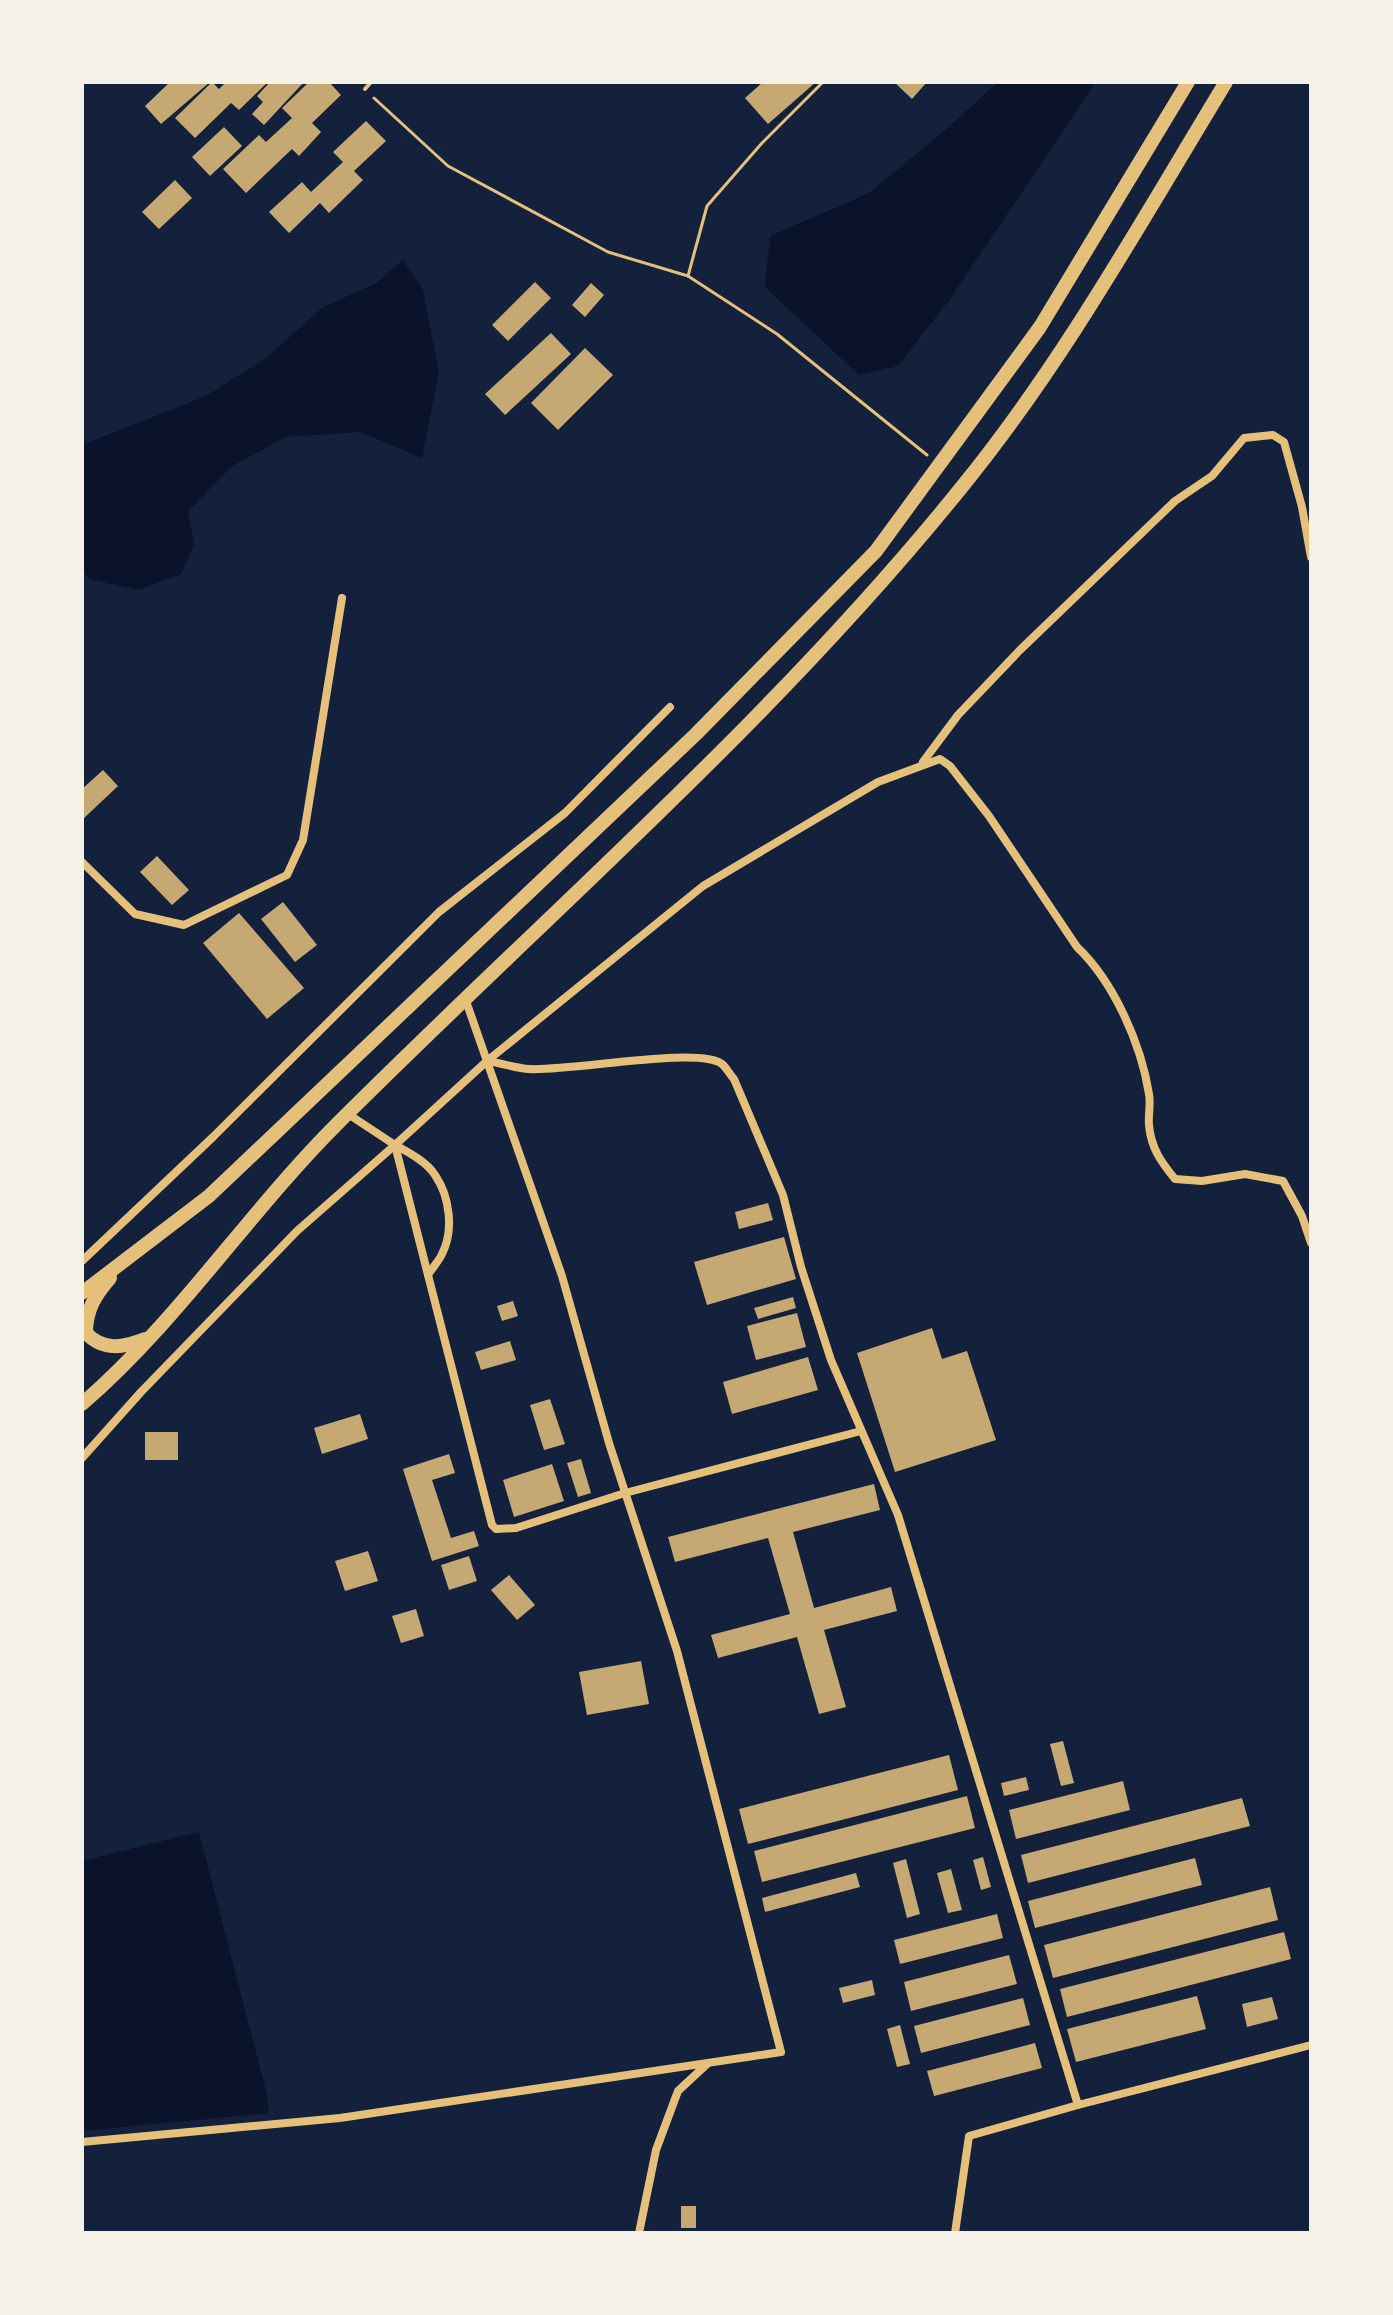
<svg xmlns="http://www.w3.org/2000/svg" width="1393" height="2315" font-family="Roboto,sans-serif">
<rect width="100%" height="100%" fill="#14213d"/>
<!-- water -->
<g fill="#0b132b">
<path d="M998,82H1096L950,299L898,366L859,375L765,287L770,236L869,193L943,132Z"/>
<path d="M403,260L423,290L439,373L422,458L360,432L286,437L232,466L188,511L194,544L181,574L139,590L89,579L82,569V445L206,396L266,358L323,307L375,284Z"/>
<path d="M199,1832L267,2095L269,2113L82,2131V1861Z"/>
</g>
<!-- building -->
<g fill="#c6a872">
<path d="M170,82L178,84L181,82H210L161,124L145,106Z"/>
<path d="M212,82L219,89L226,82H268L239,110L231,103L195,138L175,118Z"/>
<path d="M270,82H304L264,125L252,114L263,102L257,96Z"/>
<path d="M309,82H329L341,95L312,123L321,132L299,156L292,149L246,193L223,169L259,135L266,142L292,118L282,108Z"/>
<path d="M763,82H816L768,124L745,98Z"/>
<path d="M894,82H927L912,99Z"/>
<path d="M366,121L386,141L354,171L363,180L329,213L320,203L289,233L269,212L302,182L311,192L343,162L333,152Z"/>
<path d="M224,127L242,146L210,176L192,157Z"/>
<path d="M175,180L192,198L159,229L142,212Z"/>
<path d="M535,282L551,298L508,341L492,325Z"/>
<path d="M591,283L604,295L585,317L572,305Z"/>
<path d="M551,333L571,354L505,415L485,394Z"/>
<path d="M585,348L613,375L558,430L531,403Z"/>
<path d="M103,770L118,786L82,820V789Z"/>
<path d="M157,856L189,890L172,905L140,872Z"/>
<path d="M283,902L317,945L295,962L261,919Z"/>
<path d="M239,913L304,988L267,1019L203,943Z"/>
<path d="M768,1203L773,1220L739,1229L735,1212Z"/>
<path d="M784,1237L796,1279L707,1305L694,1262Z"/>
<path d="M793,1297L796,1308L758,1319L754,1308Z"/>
<path d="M513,1301L518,1316L502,1321L497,1306Z"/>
<path d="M797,1313L806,1347L756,1360L747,1326Z"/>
<path d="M932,1328L942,1359L967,1351L996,1440L895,1472L857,1353Z"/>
<path d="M510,1341L516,1360L481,1370L475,1352Z"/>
<path d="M808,1357L818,1390L732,1414L723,1382Z"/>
<path d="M550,1399L565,1444L544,1450L530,1405Z"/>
<path d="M360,1414L368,1439L322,1454L314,1428Z"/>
<rect x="145" y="1432" width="33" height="28"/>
<path d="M449,1454L455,1473L432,1480L451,1538L474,1531L479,1546L432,1561L403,1469Z"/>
<path d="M581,1459L591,1493L578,1497L567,1463Z"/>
<path d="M552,1464L564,1501L514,1517L503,1480Z"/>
<path d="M874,1484L880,1510L793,1532L814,1608L891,1587L897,1611L824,1630L846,1707L819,1714L797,1637L718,1658L711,1635L790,1614L768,1538L675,1562L668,1537Z"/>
<path d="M368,1551L378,1581L345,1591L335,1561Z"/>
<path d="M469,1556L477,1581L449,1590L441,1565Z"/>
<path d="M509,1575L535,1605L517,1620L491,1590Z"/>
<path d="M416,1609L424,1636L401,1643L392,1616Z"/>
<path d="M641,1661L649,1704L587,1715L579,1672Z"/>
<path d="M1063,1741L1074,1783L1061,1786L1050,1744Z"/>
<path d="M949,1755L958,1790L748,1844L739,1809Z"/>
<path d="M1026,1777L1029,1790L1004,1796L1001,1783Z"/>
<path d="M1123,1781L1130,1810L1016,1839L1009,1810Z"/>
<path d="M967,1796L975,1828L762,1882L754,1851Z"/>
<path d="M1242,1798L1250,1826L1028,1883L1021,1855Z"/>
<path d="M983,1857L991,1887L981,1890L973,1860Z"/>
<path d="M1195,1858L1202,1885L1035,1928L1028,1901Z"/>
<path d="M906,1859L920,1914L907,1918L893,1863Z"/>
<path d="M951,1869L962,1910L948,1913L937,1873Z"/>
<path d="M856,1873L860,1887L765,1912L762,1898Z"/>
<path d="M1270,1887L1278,1920L1053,1978L1044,1945Z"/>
<path d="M997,1914L1003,1938L900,1964L894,1940Z"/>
<path d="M1284,1932L1291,1959L1067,2017L1060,1989Z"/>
<path d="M1009,1955L1017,1984L911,2011L904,1982Z"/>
<path d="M872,1980L875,1995L843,2003L839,1988Z"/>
<path d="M1197,1996L1206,2029L1076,2062L1067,2029Z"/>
<path d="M1272,1997L1278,2019L1247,2027L1242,2004Z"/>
<path d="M1023,1998L1030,2025L921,2053L914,2026Z"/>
<path d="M900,2025L910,2064L897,2067L887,2029Z"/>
<path d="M1035,2043L1042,2068L934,2096L927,2071Z"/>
<rect x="681" y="2206" width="15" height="22"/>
</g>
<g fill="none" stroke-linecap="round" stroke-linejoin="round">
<!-- path -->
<g stroke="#e5c07b" stroke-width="3">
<path d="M374,98L448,166L608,252L688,276L777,334L927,455"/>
<path d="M688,276L707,206L762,143L823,82"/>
</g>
<!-- service -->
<path stroke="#e5c07b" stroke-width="4" d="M365,89L371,82"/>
<!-- minor -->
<g stroke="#e5c07b" stroke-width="8">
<path d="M923,762L958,715L1020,650L1175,501L1212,476L1244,438L1273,435L1284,442L1302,507L1311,557"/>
<path d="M82,862L135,914L184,925L287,875L303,840L342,598"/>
<path d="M487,1061C501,1063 516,1068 529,1069C568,1072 698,1046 722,1064C726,1067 730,1075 734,1079L783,1195L801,1267L831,1360L898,1515L1078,2105L1311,2045"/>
<path d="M395,1145L487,1061L703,886L878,782L940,759L950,766L989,816L1077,947C1114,982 1141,1044 1149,1094C1151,1104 1148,1115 1149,1125C1151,1148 1161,1162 1175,1179L1202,1181L1245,1174L1283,1181L1302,1216L1311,1243"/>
<path d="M395,1145C408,1152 427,1162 435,1175C450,1197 454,1231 442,1254C439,1261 432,1268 428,1275L492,1525L496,1529L516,1528L625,1493L861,1431"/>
<path d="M395,1145L428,1275"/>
<path d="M82,1261L213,1137L439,912L565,813L670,707"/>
<path d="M82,1458L141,1392L297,1231L395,1145L348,1114"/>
<path d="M82,2142L340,2118L781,2052L677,1651L609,1443L562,1276L466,1001"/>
<path d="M639,2233L656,2150L678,2091L707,2064"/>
<path d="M955,2233L969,2136L1078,2105"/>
</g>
<!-- trunk -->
<g stroke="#e5c07b" stroke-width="14">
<path d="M110,1278C95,1295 86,1310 86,1333C103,1351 123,1348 145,1339"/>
<path d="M82,1293L209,1196L696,734L876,551L1040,327L1188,82"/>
<path d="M82,1404C178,1321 248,1213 337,1124C547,914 774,720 961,488C1063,363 1142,220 1226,82"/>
</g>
</g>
<!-- border -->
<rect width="1393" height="2315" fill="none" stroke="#f6f1e7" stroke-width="168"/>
</svg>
